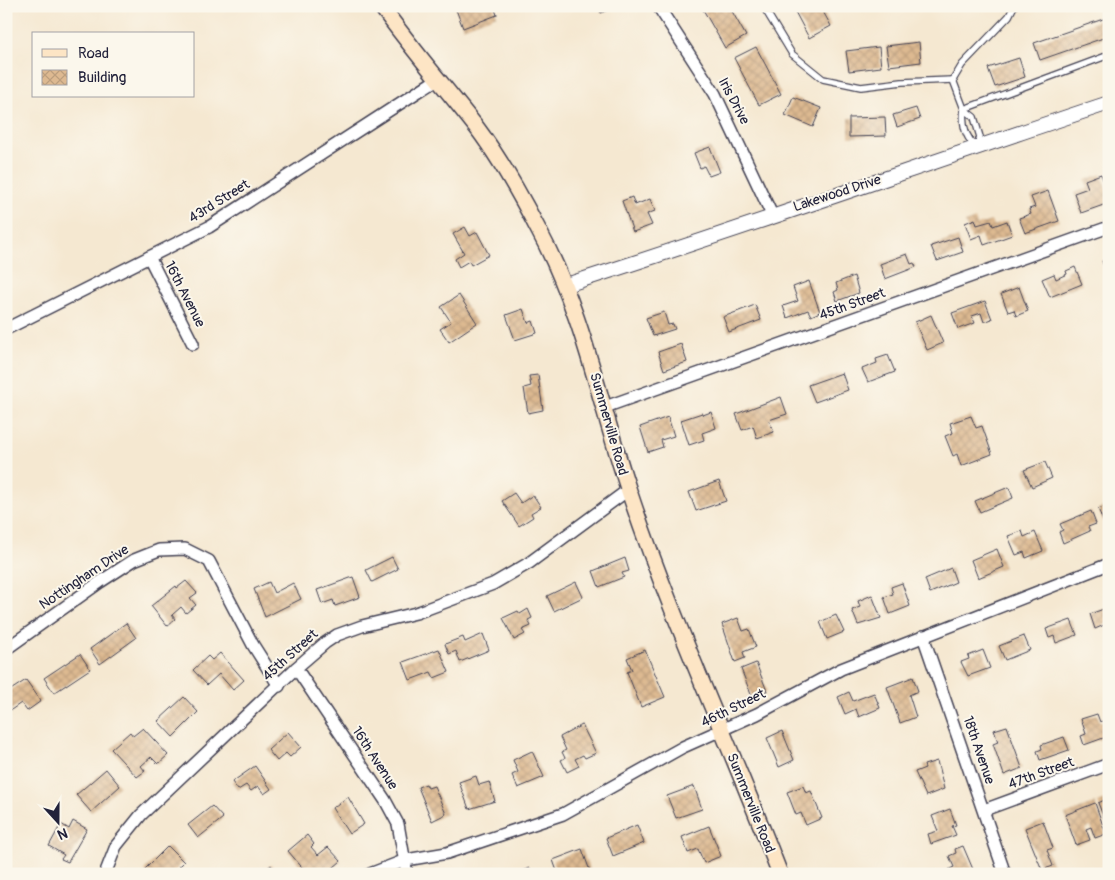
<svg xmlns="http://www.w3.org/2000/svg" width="1115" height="880" font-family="Pangolin,sans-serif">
<defs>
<pattern id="building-cross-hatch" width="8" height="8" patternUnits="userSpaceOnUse" patternTransform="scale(1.25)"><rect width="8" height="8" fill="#ddb991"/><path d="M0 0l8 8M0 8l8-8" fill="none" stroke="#bd9f7e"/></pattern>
</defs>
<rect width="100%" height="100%" fill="#fbf7ec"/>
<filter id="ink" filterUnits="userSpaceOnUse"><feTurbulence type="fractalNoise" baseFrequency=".02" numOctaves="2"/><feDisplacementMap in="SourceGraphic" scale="10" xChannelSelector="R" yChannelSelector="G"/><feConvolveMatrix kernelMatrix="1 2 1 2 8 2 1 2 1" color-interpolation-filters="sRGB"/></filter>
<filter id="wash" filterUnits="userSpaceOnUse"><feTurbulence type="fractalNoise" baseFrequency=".0096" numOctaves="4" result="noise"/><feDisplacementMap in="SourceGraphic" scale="20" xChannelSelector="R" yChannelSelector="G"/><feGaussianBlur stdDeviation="1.12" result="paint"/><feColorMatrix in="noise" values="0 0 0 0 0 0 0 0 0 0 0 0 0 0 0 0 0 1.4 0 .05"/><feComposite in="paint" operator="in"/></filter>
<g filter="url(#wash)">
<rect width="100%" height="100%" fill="#f5e8d1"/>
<g id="blocks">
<!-- building -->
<g fill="url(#building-cross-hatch)">
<path d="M458,6H494L497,15L463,28L455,7Z"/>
<path d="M599,6H617L601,13Z"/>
<path d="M701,6H729L746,36L725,48Z"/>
<path d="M792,6H820L831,26L809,38Z"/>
<path d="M1109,17V36L1040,60L1034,43Z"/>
<path d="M919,42L921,62L889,66L886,46Z"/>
<path d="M756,47L781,94L759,105L734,58Z"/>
<path d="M879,47L881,67L849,71L846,51Z"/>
<path d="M1019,58L1025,77L995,87L988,68Z"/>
<path d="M793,97L821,108L813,127L785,115Z"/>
<path d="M916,108L920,119L897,127L893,115Z"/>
<path d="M885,117L886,136L849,137V118Z"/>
<path d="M710,147L720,172L709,176L704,166L700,168L694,153Z"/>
<path d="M1101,174L1109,196V203L1081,213L1074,193L1088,188L1085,180Z"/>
<path d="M1048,191L1059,221L1025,233L1019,218L1031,214L1029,209L1035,207L1031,197Z"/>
<path d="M632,197L635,205L650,199L655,211L647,214L652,225L633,232L622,201Z"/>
<path d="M975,219L977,225L991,221L993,226L1007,221L1012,235L984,245L981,235L971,239L965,223Z"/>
<path d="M465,227L470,236L477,232L489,255L471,265L469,261L459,267L455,259L464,253L453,234Z"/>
<path d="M958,237L963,252L937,261L931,246Z"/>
<path d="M907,254L911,264L914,263L916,267L885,279L880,264Z"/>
<path d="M1109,258V280L1102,261Z"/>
<path d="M1075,267L1082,284L1050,297L1042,279L1054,274L1056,279L1067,274L1066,271Z"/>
<path d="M854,276L859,293L837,301L834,292L838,290L836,283Z"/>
<path d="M809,281L820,312L811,316L808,310L787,318L783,306L798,301L793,287Z"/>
<path d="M1019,287L1028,311L1016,316L1014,310L1008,312L1001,294Z"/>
<path d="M459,295L477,323L449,342L440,329L451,322L441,307Z"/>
<path d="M985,301L992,319L984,322L981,313L972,316L975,323L958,329L952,313Z"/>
<path d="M755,305L761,320L729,332L723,317Z"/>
<path d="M523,309L528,323L533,321L537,333L515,340L506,315Z"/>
<path d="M664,312L668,325L673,324L675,329L653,336L646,318Z"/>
<path d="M931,315L943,343L927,350L915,322Z"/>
<path d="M681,344L687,362L664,370L658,352Z"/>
<path d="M888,355L895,372L868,382L862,369L877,363L876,359Z"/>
<path d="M842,373L848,390L815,402L808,385Z"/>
<path d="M538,375L543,410L528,413L524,388L531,386L529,376Z"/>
<path d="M781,397L787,414L769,420L774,432L757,438L753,426L742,430L736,414Z"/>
<path d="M711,412L716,428L702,433L704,440L689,445L681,420L702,413L703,415Z"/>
<path d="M971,416L976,428L982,426L992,454L961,466L957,454L953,456L945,436L953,433L950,423Z"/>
<path d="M668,417L674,436L661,440L663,447L648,452L640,427Z"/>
<path d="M1045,462L1052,478L1032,487L1024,470Z"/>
<path d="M719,481L726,501L696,511L689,492Z"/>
<path d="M1009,487L1013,498L980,512L975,501Z"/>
<path d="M514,493L521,503L533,495L541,507L531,513L533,517L519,526L502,501Z"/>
<path d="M1109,505V526L1106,527L1098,509Z"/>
<path d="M1091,511L1096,524L1088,527L1090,531L1063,543L1059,532L1063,530L1060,524Z"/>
<path d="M1022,531L1024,537L1035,532L1043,551L1026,558L1024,552L1016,555L1008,536Z"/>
<path d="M997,549L1004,567L978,578L971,560Z"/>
<path d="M392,557L398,569L372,582L366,570Z"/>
<path d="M625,558L629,571L622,573L624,577L599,587L593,571Z"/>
<path d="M951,568L956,582L930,593L925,579Z"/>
<path d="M353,577L360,597L335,606L333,600L322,604L317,590Z"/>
<path d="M186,581L197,593L190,598L196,605L186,613L181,607L172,615L175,619L167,626L151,606L176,586L177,588Z"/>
<path d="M269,582L274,593L293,583L301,599L265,617L254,589Z"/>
<path d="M576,582L583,597L554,611L547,596Z"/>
<path d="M902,583L910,606L890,614L884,597L893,594L891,587Z"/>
<path d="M872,595L881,618L858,625L852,610L860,607L858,601Z"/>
<path d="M1109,607V623L1095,629L1090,614Z"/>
<path d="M528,609L532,618L528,620L531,626L522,630L525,634L514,640L503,618L518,611L520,614Z"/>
<path d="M836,615L844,632L827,639L820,622Z"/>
<path d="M738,618L743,631L749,629L756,647L743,652L745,658L735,662L722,624Z"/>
<path d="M1071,620L1077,635L1056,643L1054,636L1049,638L1046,629Z"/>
<path d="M126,623L136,638L100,664L90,649Z"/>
<path d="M483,634L489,650L460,662L456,651L449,654L445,644L463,637L465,642Z"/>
<path d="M1024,636L1030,650L1005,660L999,646Z"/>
<path d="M439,649L449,672L434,678L431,672L410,680L403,662Z"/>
<path d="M645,650L665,697L641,707L627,672L632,670L627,658Z"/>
<path d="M983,650L990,668L968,676L961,662L969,659L968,656Z"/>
<path d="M220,653L244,680L233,690L219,674L207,685L193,670L208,656L212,660Z"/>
<path d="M80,654L90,669L54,693L44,678Z"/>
<path d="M756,663L767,691L752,697L741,669Z"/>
<path d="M913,677L918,691L909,695L916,717L900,723L887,687Z"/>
<path d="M26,680L41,701L27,711L21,703L11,710L6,704V693Z"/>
<path d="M849,692L853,701L874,693L880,708L859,717L856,709L845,714L838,697Z"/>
<path d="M184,697L198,712L173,737L158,721Z"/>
<path d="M1097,714L1100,722L1107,719L1109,736L1084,745L1081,736L1086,734L1081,719Z"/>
<path d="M582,725L596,753L585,758L583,755L575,759L579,766L567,772L561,760L565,758L562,752L566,750L560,737Z"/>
<path d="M1007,726L1022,768L1004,775L993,744L998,742L994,730Z"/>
<path d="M143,728L168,755L158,764L151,757L141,766L145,771L137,777L111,749L130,732L133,736Z"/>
<path d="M782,731L794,760L779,767L767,738Z"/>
<path d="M288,732L301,747L290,757L286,753L277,761L268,750Z"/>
<path d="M1064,737L1069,750L1040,760L1037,751L1042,749L1041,745Z"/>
<path d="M532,751L544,777L518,788L512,775L518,772L513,760Z"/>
<path d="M937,761L944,789L926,796L915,772L925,768L924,765Z"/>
<path d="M255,766L271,789L264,794L258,786L251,791L246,785L238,790L232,782Z"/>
<path d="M106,769L120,786L91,812L76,795Z"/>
<path d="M476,776L479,785L489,782L495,801L469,809L459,782Z"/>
<path d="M426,784L428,788L434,786L446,814L432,821L418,787Z"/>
<path d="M694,786L702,809L676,818L667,796Z"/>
<path d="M803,786L806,793L811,791L822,818L806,825L801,813L796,815L787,792Z"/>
<path d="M348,797L364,824L349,834L332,808Z"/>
<path d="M1109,798V831L1098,803Z"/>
<path d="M1095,803L1106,834L1095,838L1091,827L1086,829L1090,840L1076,845L1065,815Z"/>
<path d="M212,806L223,818L198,838L188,825Z"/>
<path d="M950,809L956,825L952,826L956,835L931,844L928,834L938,831L932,816Z"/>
<path d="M73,821L87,829L68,862L61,859L64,855L49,846L61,824L69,829Z"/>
<path d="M1043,821L1053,848L1047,850L1053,866L1042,870L1025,828Z"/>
<path d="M637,825L644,843L613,856L606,838Z"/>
<path d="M709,826L721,856L704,863L698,849L688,853L682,837Z"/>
<path d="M307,835L314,844L311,847L318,855L328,847L341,861L326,874H304L306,872L288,851Z"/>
<path d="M168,846L184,862L172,874H148L144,870Z"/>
<path d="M963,846L975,874H949L948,870L954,867L949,856L956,853L955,849Z"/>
<path d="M582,849L590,871L584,874H558L553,860Z"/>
<path d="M271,865L278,874H261Z"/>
<path d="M530,868L532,874H516Z"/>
</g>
</g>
</g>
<g filter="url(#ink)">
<use href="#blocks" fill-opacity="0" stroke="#424052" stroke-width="1"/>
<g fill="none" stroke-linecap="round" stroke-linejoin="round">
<!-- service casing -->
<g stroke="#424052" stroke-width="8">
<g id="service">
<path d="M763,6L792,54L823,79L861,87L902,82L953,80"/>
<path d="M1014,6L1009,16L962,65L953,80L964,109L974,117L980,137L976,147C965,137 962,123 964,109L1109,55"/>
</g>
</g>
<!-- minor casing -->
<g stroke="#424052" stroke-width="14">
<g id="minor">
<path d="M658,6L715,94L772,215"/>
<path d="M149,257L193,344"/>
<path d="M6,329L209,227L436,80"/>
<path d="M605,407L1109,227"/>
<path d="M923,636L1005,874"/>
<path d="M6,649L100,582L134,560L159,550L185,549L209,561L253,645L279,686"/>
<path d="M296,668L385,800L398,824L407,874"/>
<path d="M984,810L1109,764"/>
<path d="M105,874L116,846L141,815L296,668L325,643L337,635L362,626L416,613L493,584L529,563L628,490"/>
<path d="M370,874L406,860L447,853L563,814L683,747L757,714L841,669L1109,564"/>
</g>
</g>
<!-- tertiary casing -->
<g stroke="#424052" stroke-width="16">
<path id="tertiary" d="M566,285C748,227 928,163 1109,103"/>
</g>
<!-- secondary casing -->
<g stroke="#424052" stroke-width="18">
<path id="secondary" d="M381,6C411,48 445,87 477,128C501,160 521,196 539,231C584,315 599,402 629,491C672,621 731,746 780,874"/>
</g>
<!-- service -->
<use href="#service" stroke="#fff" stroke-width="5.5"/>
<!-- minor -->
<use href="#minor" stroke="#fff" stroke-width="11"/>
<!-- tertiary -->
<use href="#tertiary" stroke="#fff" stroke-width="14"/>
<!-- secondary -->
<use href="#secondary" stroke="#fde5c5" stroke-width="15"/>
</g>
</g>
<g text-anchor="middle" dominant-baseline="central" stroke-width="4" stroke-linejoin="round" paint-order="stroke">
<!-- street labels -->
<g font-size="14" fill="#22223b" stroke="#fbf7ec">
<text transform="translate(734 101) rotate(62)">Iris Drive</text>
<text transform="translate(837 193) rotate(-18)">Lakewood Drive</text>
<text transform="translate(219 201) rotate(-32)">43rd Street</text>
<text transform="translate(185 294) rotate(63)">16th Avenue</text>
<text transform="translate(852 304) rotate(-20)">45th Street</text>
<text transform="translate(609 424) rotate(74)">Summerville Road</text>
<text transform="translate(84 577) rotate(-34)">Nottingham Drive</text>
<text transform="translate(290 655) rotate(-42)">45th Street</text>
<text transform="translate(733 708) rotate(-26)">46th Street</text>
<text transform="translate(979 750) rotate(71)">18th Avenue</text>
<text transform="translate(375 758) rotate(57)">16th Avenue</text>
<text transform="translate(1041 773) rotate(-20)">47th Street</text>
<text transform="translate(751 803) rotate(68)">Summerville Road</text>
</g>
</g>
<!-- margin -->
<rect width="1115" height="880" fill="none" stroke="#fbf7ec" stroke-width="25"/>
<!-- legend -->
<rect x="32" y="32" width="162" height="65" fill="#fbf7ec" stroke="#a4a2a5"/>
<rect x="42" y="49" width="25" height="8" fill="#fde5c5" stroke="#a4a2a5"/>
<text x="78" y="58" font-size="15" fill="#22223b">Road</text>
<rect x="42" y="70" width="25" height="15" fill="url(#building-cross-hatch)" stroke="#a4a2a5"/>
<text x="78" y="82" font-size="15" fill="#22223b">Building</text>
<!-- north arrow -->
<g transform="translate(58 822) rotate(159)" stroke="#fbf7ec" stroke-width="4" paint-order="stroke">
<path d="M0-4L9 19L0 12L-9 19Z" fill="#22223b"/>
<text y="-8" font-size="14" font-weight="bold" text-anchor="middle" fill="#22223b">N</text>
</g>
</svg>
